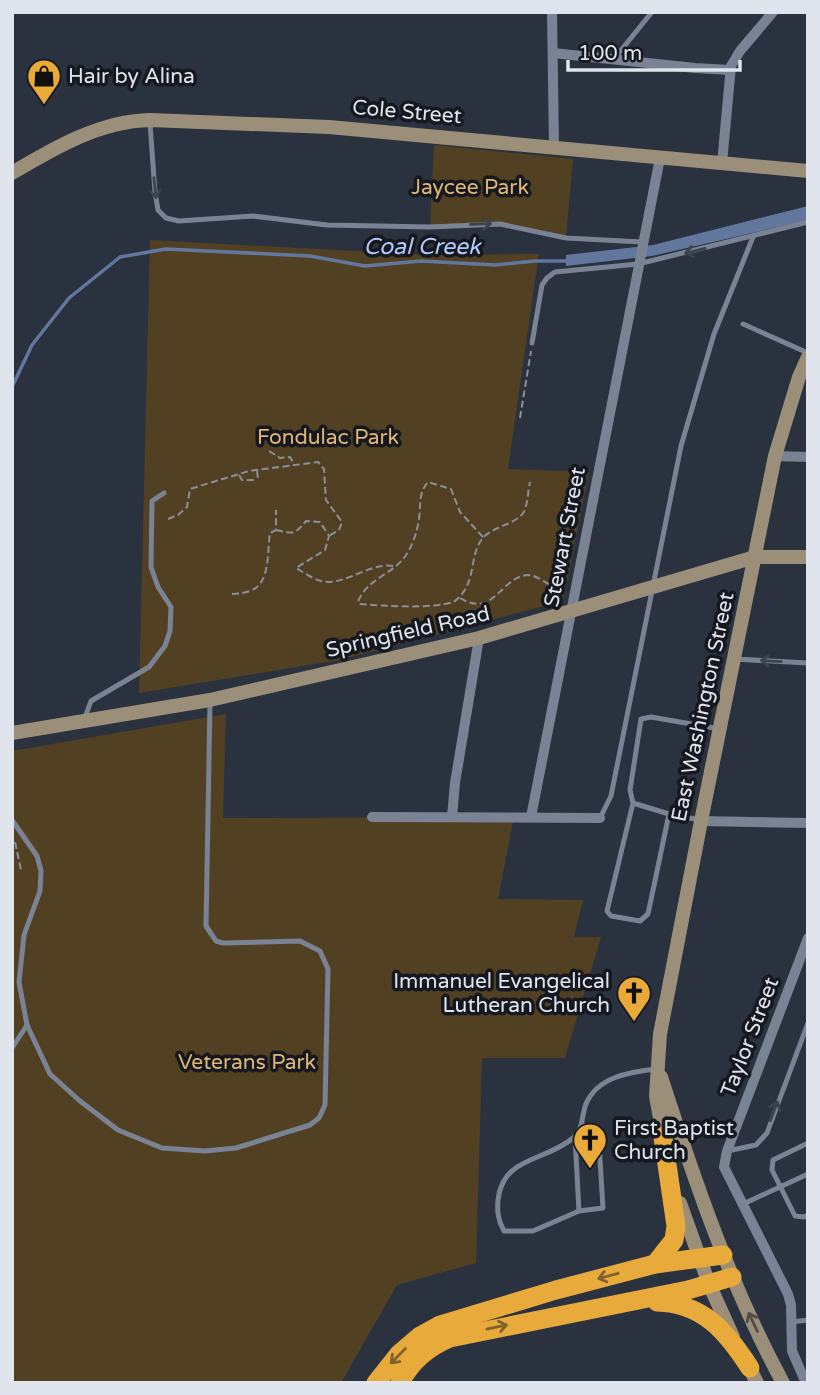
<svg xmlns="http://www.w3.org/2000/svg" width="820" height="1395" font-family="'Varela Round',sans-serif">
<rect width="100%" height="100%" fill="#2a313f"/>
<!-- green -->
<g fill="#524023">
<path d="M434,145L573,159L566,238L500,224L430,227Z"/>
<path d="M150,240L429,255L539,254L508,469L589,472L563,601L340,660L139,693Z"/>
<path d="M226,714L223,818L514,817L498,899L583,900L574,937H601L565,1058H482L476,1263L397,1285L341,1383H12V751Z"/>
</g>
<!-- water -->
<path fill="#62779e" d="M808,206V220L652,256L566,266V255L653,245Z"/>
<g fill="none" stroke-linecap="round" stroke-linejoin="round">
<!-- stream -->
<path stroke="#62779e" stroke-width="3.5" d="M12,387L32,345L69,298L120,257L166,249L310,256L365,266L421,261L495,265L535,261H571"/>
<!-- path -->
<g stroke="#898f9b" stroke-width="2" stroke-dasharray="7 3.5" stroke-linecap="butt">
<path d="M520,418L531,351"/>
<path d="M269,451L280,458L290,457L294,464"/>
<path d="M257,471L258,479"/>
<path d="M239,475L242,480H257"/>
<path d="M168,519L178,515L187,507L190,489L249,471L318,462L324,469L326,500L342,522L339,530L329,536"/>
<path d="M276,530C294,534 294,535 306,521L320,522L329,536L325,550L296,568C303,572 313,579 321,581C343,587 370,562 393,566"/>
<path d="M483,537L460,512L451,489L428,482C418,493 421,505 419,519C417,532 413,545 406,555C394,574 366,579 358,602L360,604C381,606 434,609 453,602C459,599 464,592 467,586C474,571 472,552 482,539C493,525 521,524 525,509C528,501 528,491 530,482"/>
<path d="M232,594C238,594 244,593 250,591C271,584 267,550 270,533L276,530V510"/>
<path d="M460,598C494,619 500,577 528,575C539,575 549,588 563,589"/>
<path d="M15,842L21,870"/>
</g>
<!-- lane -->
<g stroke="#7a8394" stroke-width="5">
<path d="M614,59L652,12"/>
<path d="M150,123L155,192L158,210L166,218L179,221L253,216L327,225L430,227L500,224L566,238L642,242"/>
<path d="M743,324L808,353"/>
<path d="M532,343L542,285L547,278L555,272L638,264L808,222"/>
<path d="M734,659L808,663"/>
<path d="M84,720L91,701L149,667L165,646L170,631L171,607L158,587L151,567L152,501L164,493"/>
<path d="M633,803L669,814L648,914L640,921L611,916L607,911L633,803L630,790L641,719L651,717L720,729"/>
<path d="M669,814L700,820"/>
<path d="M600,818L611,796L681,446L714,334L753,237"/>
<path d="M12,820L37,856L41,871L40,891L24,935L19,982L27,1025L50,1074L80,1101L118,1130L162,1148L205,1151L236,1148L310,1125L319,1118L325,1105L328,969L320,951L300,941L223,943L216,941L206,926L210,703"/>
<path d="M12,1048L27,1025"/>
<path d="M583,1125L599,1143L603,1208L579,1211L533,1231H504C498,1220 497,1212 498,1200C503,1156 545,1162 573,1138C584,1128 581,1117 586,1104C597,1077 630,1072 655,1069"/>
<path d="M575,1137L579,1211"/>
<path d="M808,1143L773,1160L772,1170L795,1216L804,1217L808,1215"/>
<path d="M727,1151L756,1145L767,1133L808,1023"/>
<path d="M741,1205L808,1174"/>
<path d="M791,1322L808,1320"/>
</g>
<!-- street -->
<g stroke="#7a8394" stroke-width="10">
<path d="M552,12L554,147"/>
<path d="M553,53L695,68L730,70"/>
<path d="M722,163L731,66L740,51L773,12"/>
<path d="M775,456L808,457"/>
<path d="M372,817L600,818"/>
<path d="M452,817L455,783L479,638"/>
<path d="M531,817L660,158"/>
<path d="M701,821L808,823"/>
<path d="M806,1383L792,1351L791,1305L788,1294L724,1167L727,1151L808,938"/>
</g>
<!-- secondary -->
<g stroke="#9b8f7a" stroke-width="14">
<path d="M12,173C54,148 100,121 150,120L329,127L808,171"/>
<path d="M12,733L210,700L479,638L755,557H808"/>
<path d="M661,1077C695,1182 730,1285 783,1383"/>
<path d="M665,1147L656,1096L660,1034L701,821L775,456L799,377L808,357"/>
<path d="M680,1203L709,1284L733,1337"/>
<path d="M746,1361L757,1383"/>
</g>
<!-- highway -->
<g stroke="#e9aa3c" stroke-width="19">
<path d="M655,1264L674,1240L676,1226L663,1137"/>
<path d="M657,1302C703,1303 727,1332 750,1368"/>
<path d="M376,1383L399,1354L420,1336L440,1325L556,1290L655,1264L723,1255"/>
<path d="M400,1383C411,1361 428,1347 450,1338L688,1290L732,1277"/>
</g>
</g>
<!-- one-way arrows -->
<defs><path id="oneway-shaft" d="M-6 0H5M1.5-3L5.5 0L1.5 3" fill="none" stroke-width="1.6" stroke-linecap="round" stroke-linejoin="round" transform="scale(1.75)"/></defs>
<g stroke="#3d434e">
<use href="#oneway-shaft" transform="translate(155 188) rotate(84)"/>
<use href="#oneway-shaft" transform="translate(481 224) rotate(-2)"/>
<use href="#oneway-shaft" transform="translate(695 251) rotate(166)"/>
<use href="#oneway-shaft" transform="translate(771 661) rotate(-177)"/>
<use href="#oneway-shaft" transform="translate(774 1111) rotate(-69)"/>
</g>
<g stroke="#7f622e">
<use href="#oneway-shaft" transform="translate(608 1276) rotate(165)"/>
<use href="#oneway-shaft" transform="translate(497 1327) rotate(-12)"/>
<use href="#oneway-shaft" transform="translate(398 1356) rotate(135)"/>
</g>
<use stroke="#514e48" href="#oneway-shaft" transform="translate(753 1322) rotate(-115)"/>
<!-- icons -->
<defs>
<g id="shop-pin" transform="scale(1.75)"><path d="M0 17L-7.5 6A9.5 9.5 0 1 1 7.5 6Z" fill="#eaaa39" stroke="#15191f"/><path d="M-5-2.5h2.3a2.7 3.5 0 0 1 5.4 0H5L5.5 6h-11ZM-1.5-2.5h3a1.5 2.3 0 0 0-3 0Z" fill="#111"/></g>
<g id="church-pin" transform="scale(1.75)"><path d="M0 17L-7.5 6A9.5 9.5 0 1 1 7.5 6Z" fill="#eaaa39" stroke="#15191f"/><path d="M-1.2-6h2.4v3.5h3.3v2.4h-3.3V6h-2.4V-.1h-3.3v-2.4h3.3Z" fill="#111"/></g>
</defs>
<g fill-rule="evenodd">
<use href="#shop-pin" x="44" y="76"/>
<use href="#church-pin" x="634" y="993"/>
<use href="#church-pin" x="590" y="1140"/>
</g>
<g text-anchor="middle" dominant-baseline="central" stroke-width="7" stroke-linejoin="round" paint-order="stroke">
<!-- poi labels -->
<g font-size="21" fill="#dfe4ed" stroke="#15191f" text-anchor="start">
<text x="68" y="76">Hair by Alina</text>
<text x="610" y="981" text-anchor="end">Immanuel Evangelical<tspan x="610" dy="24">Lutheran Church</tspan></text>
<text x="614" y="1128">First Baptist<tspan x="614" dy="24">Church</tspan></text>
</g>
<!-- street labels -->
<g font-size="21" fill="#dfe4ed" stroke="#15191f">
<text transform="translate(407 112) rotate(5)">Cole Street</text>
<text transform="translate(565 537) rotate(-79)">Stewart Street</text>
<text transform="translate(408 632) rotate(-13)">Springfield Road</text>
<text transform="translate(703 707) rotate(-78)">East Washington Street</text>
<text transform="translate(750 1037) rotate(-69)">Taylor Street</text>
</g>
<!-- park labels -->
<g font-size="21" fill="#e1b675" stroke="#15191f">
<text x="470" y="187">Jaycee Park</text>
<text x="328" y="437">Fondulac Park</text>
<text x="247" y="1062">Veterans Park</text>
</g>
<!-- water labels -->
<g font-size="23" font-style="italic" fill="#afcafd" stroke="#15191f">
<text x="422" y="247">Coal Creek</text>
</g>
</g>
<!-- border -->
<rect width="820" height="1395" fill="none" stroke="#dfe4ed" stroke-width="28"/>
<!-- scale -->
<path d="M568 60v10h172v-10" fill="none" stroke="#dfe4ed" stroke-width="3.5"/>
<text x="578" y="60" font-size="21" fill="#dfe4ed" stroke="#15191f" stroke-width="5" paint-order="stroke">100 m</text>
</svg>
